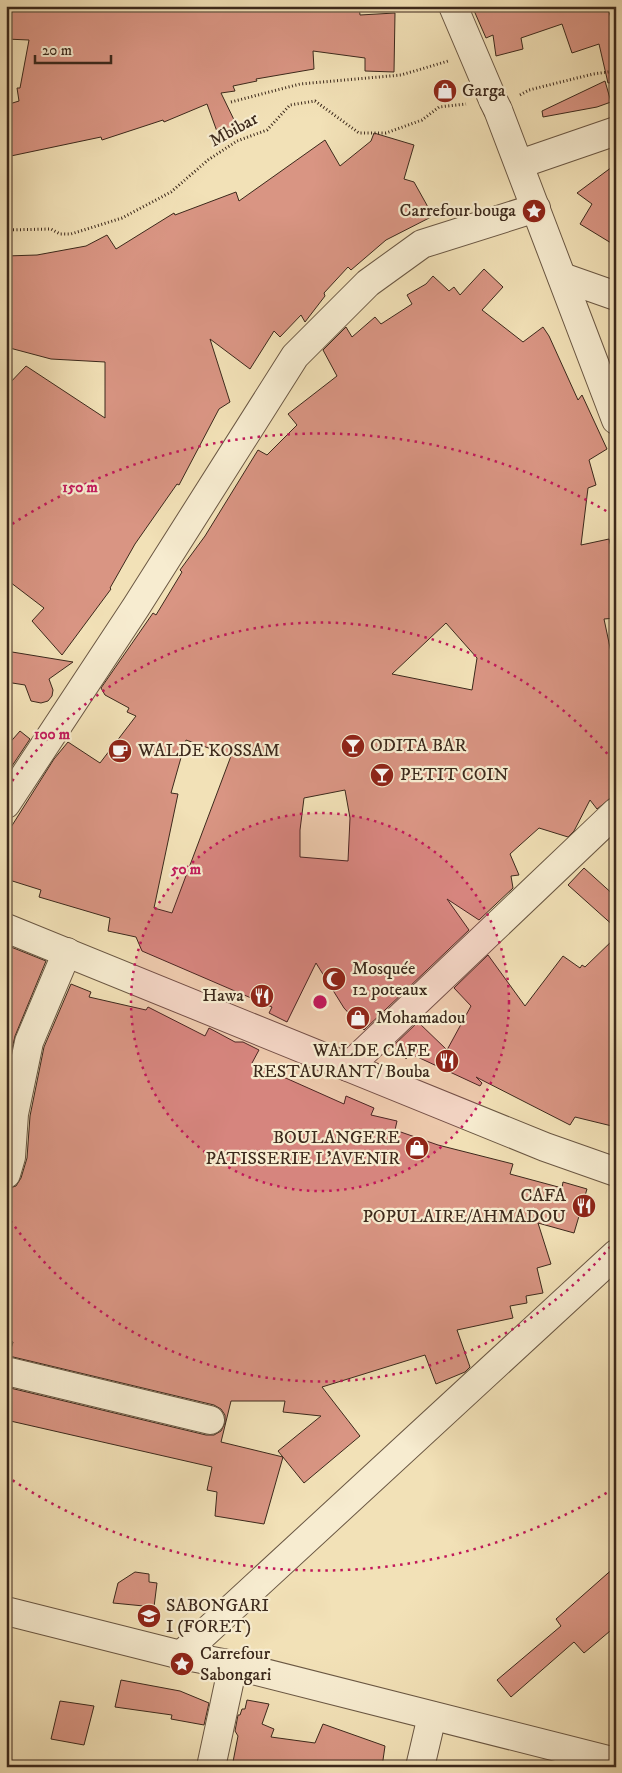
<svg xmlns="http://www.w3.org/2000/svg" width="622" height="1773" font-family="'IM FELL DW Pica',serif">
<rect width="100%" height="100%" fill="#f2e1b7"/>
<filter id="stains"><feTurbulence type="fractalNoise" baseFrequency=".004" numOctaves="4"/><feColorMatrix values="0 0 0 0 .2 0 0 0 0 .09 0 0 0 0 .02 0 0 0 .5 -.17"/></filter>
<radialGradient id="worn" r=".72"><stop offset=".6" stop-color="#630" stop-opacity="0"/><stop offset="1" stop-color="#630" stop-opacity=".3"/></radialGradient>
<!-- building -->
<g fill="#d99583" stroke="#3c291c" fill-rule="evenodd">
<path d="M6,6H359L360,15L395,13L394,72L365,71V58L313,51L314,69L256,79L257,81L233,86L235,91L221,93L238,128L219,137L207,104L164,122L163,120L102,140L101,137L6,157V105L19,101L17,88H20L29,40L6,39Z"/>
<path d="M472,6H607L616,32V82L608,83L599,44L572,53L562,24L521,38L523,49L496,56L493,35L486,38Z"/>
<path d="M605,81L611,102L597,107L543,117L542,111Z"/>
<path d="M374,133L414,145L404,179L414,182L433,216L386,240L351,270L348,267L324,293L325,296L305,322L301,315L280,337L274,331L250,369L210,339L230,402L219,409L179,485L177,484L135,544L110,588L111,589L62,655L32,621L44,608L6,579V387L26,366L105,418V362L51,359L6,347V256L37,255L86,246L107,235L116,249L174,213L175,215L236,192L239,201L325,140L340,166L371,141Z"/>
<path d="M616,164V246L580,224L592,204L577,193Z"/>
<path d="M484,269L503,287L482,310L523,342L543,327L549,336L578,400L582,395L607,449L589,460L596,485L588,488L581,545L609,539L616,566V618L604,619L616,676V794L597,809L590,800L574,831L568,837L539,828L510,854L519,875L511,876L513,888L479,920L447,899L469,930L364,1030L344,1008L316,963L287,1022L269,1013L272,1007L142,951L136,937L108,931L110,918L39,897L41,890L6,879V835L54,759L68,742L100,763L136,716L127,712L129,708L105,695L101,688L153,613L156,615L182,572L180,570L205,536L258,450L267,455L297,425L288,414L337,376L323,350L346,327L352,337L375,317L381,324L412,304L407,295L426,284L433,276L449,291L454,287L460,295ZM446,623L477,658L472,690L392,674ZM186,740L231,756L172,913L154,908L178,794L171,793ZM345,790L350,818L348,861L300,857V830L304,798Z"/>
<path d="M6,651L73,662L49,679L53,690L52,696L48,701L41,703L31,701L25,685L6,682Z"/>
<path d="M20,731L30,739L8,772L6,770V747Z"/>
<path d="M584,868L616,897V928L568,885Z"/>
<path d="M616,937V1127L575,1117L570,1125L476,1077L482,1083L480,1086L411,1054L406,1059L393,1046L418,1022L447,1050L471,1006L454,988L488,955L525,1006L563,956L580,968L582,965L585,967Z"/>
<path d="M6,945L46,961L15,1036L6,1075Z"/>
<path d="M71,984L91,992L89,997L146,1010L148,1007L205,1036L209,1028L235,1042H243L259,1050L252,1063L344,1104L346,1096L374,1108L371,1115L397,1121L395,1130L438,1145L513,1164L510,1174L562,1188L563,1182L587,1189L574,1233L538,1223L551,1264L537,1268L543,1293L526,1296L527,1303L510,1306L513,1318L457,1330L470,1367L465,1372L436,1384L425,1355L322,1387L360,1436L304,1483L278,1451L321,1416L283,1412L285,1401H231L221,1442L283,1457L264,1524L215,1516L217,1492L207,1490L212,1467L6,1420V1387L206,1435H214L221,1431L225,1423V1415L221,1409L214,1405L9,1356L13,1342L6,1340V1189L16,1186L21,1178L27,1158L30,1116L44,1047Z"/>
<path d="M616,1566V1626L584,1653L574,1642L511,1697L497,1680L561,1626L556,1619Z"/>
<path d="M135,1572L149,1574V1582L157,1583L154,1607L113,1603L118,1583Z"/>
<path d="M121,1680L180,1691L209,1703L204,1725L171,1719L172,1715L115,1707Z"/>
<path d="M247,1700L269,1704L262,1724L274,1729L271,1737L315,1743L323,1724L385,1746L382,1767H232L238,1736L235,1731L238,1715H240L242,1709H245Z"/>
<path d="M60,1701L94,1706L84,1745L51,1739Z"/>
</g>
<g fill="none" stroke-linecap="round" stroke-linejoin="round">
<!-- minor casing -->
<g stroke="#6a5743" stroke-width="30">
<g id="minor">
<path d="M453,6L493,100"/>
<path d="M498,110L616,420"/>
<path d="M520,164L616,131"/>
<path d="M562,277L616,296"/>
<path d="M6,804L136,607L295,356L368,283L422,244L536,208"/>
<path d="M6,928L545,1147L616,1172"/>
<path d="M348,1067L616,812"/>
<path d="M6,1174L11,1157L14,1114L29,1042L67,952"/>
<path d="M6,1371L210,1420"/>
<path d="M6,1611L181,1655L233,1665L616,1762"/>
<path d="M181,1655L616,1254"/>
<path d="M211,1767L233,1665"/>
<path d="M420,1767L432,1716"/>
</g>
</g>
<!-- path -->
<g stroke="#3c291c" stroke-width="3" stroke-dasharray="1 2.5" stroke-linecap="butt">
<path d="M520,95L529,90L593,74L616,71"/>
<path d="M231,102L300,84L401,75L448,61"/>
<path d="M6,230L51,229L60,234H71L122,218L171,192L208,160L237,141L267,130L290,105L315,101L359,133H386L422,120L439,107L466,104"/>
</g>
<!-- minor -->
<use href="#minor" stroke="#f7ecd0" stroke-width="28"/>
<!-- minor-bridge casing -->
<g stroke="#6a5743" stroke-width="30" stroke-linecap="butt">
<path id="minor-bridge" d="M493,100L498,110"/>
</g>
<!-- minor-bridge -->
<use href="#minor-bridge" stroke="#f7ecd0" stroke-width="28"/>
</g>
<!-- distance rings -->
<circle cx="320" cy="1002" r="189" fill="#c2185b" fill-opacity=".12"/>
<g fill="none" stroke="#c2185b" stroke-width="2.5" stroke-dasharray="2.5 5">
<circle cx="320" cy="1002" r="189"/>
<path d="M615 1241A379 379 0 0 1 8 1217M8 787A379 379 0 0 1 615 763"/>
<path d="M613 1489A568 568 0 0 1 6 1476M6 528A568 568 0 0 1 613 515"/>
</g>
<!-- icons -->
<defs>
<g id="shop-disc" transform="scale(1.25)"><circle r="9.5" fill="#8f2418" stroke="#f7ecd0"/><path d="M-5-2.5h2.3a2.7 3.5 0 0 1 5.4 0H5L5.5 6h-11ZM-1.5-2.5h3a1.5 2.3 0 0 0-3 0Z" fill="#fff"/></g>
<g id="sight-disc" transform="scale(1.25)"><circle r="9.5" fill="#8f2418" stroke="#f7ecd0"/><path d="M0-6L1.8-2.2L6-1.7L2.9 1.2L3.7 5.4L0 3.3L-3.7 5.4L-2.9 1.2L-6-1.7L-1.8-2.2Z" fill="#fff"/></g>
<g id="bar-disc" transform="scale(1.25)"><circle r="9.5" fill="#8f2418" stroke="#f7ecd0"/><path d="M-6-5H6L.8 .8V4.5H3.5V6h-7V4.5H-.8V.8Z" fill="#fff"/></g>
<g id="cafe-disc" transform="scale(1.25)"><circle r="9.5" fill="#8f2418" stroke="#f7ecd0"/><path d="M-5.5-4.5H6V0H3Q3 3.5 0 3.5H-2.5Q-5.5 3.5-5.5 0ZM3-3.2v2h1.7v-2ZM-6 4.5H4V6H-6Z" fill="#fff"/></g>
<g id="mosque-disc" transform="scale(1.25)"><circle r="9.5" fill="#8f2418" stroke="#f7ecd0"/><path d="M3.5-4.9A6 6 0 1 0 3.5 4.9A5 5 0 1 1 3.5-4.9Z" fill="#fff"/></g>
<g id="restaurant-disc" transform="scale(1.25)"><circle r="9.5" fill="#8f2418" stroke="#f7ecd0"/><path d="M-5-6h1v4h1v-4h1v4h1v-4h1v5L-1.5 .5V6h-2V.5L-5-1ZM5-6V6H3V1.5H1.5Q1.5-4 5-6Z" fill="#fff"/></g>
<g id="school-disc" transform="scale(1.25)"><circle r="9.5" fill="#8f2418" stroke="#f7ecd0"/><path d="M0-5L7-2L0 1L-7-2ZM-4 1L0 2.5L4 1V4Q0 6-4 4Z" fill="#fff"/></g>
</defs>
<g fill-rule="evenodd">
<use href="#shop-disc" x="445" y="91"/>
<use href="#sight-disc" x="534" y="211"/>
<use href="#bar-disc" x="353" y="746"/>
<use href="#cafe-disc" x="120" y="751"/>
<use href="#bar-disc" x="382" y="775"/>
<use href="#mosque-disc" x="334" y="979"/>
<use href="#restaurant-disc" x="262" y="996"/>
<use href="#shop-disc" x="358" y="1018"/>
<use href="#restaurant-disc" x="447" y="1061"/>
<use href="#shop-disc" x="417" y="1148"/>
<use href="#restaurant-disc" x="584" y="1206"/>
<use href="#school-disc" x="149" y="1616"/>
<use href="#sight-disc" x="182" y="1664"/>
</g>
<g text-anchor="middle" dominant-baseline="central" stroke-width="4.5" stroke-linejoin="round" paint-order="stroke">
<!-- poi labels -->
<g font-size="18" fill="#3c291c" stroke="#f7ecd0" text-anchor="start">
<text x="462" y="91">Garga</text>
<text x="516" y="211" text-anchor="end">Carrefour bouga</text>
<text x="370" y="746">ODITA BAR</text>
<text x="138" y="751">WALDE KOSSAM</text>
<text x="400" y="775">PETIT COIN</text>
<text x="352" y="969">Mosquée<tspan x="352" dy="21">12 poteaux</tspan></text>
<text x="244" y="996" text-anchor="end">Hawa</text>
<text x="376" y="1018">Mohamadou</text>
<text x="430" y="1051" text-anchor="end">WALDE CAFE<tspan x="430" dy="21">RESTAURANT/ Bouba</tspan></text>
<text x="400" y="1138" text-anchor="end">BOULANGERE<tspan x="400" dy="21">PATISSERIE L'AVENIR</tspan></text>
<text x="566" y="1196" text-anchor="end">CAFA<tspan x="566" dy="21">POPULAIRE/AHMADOU</tspan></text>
<text x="166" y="1606">SABONGARI<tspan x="166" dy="21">I (FORET)</tspan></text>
<text x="200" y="1654">Carrefour<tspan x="200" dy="21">Sabongari</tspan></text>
</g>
<!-- street labels -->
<g font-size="18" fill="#3c291c" stroke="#f7ecd0">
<text transform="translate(234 130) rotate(-29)">Mbibar</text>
</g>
</g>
<circle cx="320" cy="1002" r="8" fill="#c2185b" stroke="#f7ecd0" stroke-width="2.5"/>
<g font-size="15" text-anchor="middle" font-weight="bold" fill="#c2185b" stroke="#f7ecd0" stroke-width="4.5" stroke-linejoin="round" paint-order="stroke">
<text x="80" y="492">150 m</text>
<text x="52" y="739">100 m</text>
<text x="186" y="874">50 m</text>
</g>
<!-- margin -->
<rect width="622" height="1773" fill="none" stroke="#f2e1b7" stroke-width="25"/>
<rect x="8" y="8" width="607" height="1758" fill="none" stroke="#3c291c" stroke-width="2.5"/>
<rect x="12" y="12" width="597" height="1748" fill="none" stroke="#3c291c"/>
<!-- scale -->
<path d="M35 55v8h76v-8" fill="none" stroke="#3c291c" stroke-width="2.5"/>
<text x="42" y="55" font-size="15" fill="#3c291c" stroke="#f7ecd0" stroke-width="4" paint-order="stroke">20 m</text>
<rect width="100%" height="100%" filter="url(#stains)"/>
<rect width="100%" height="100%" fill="url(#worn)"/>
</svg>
